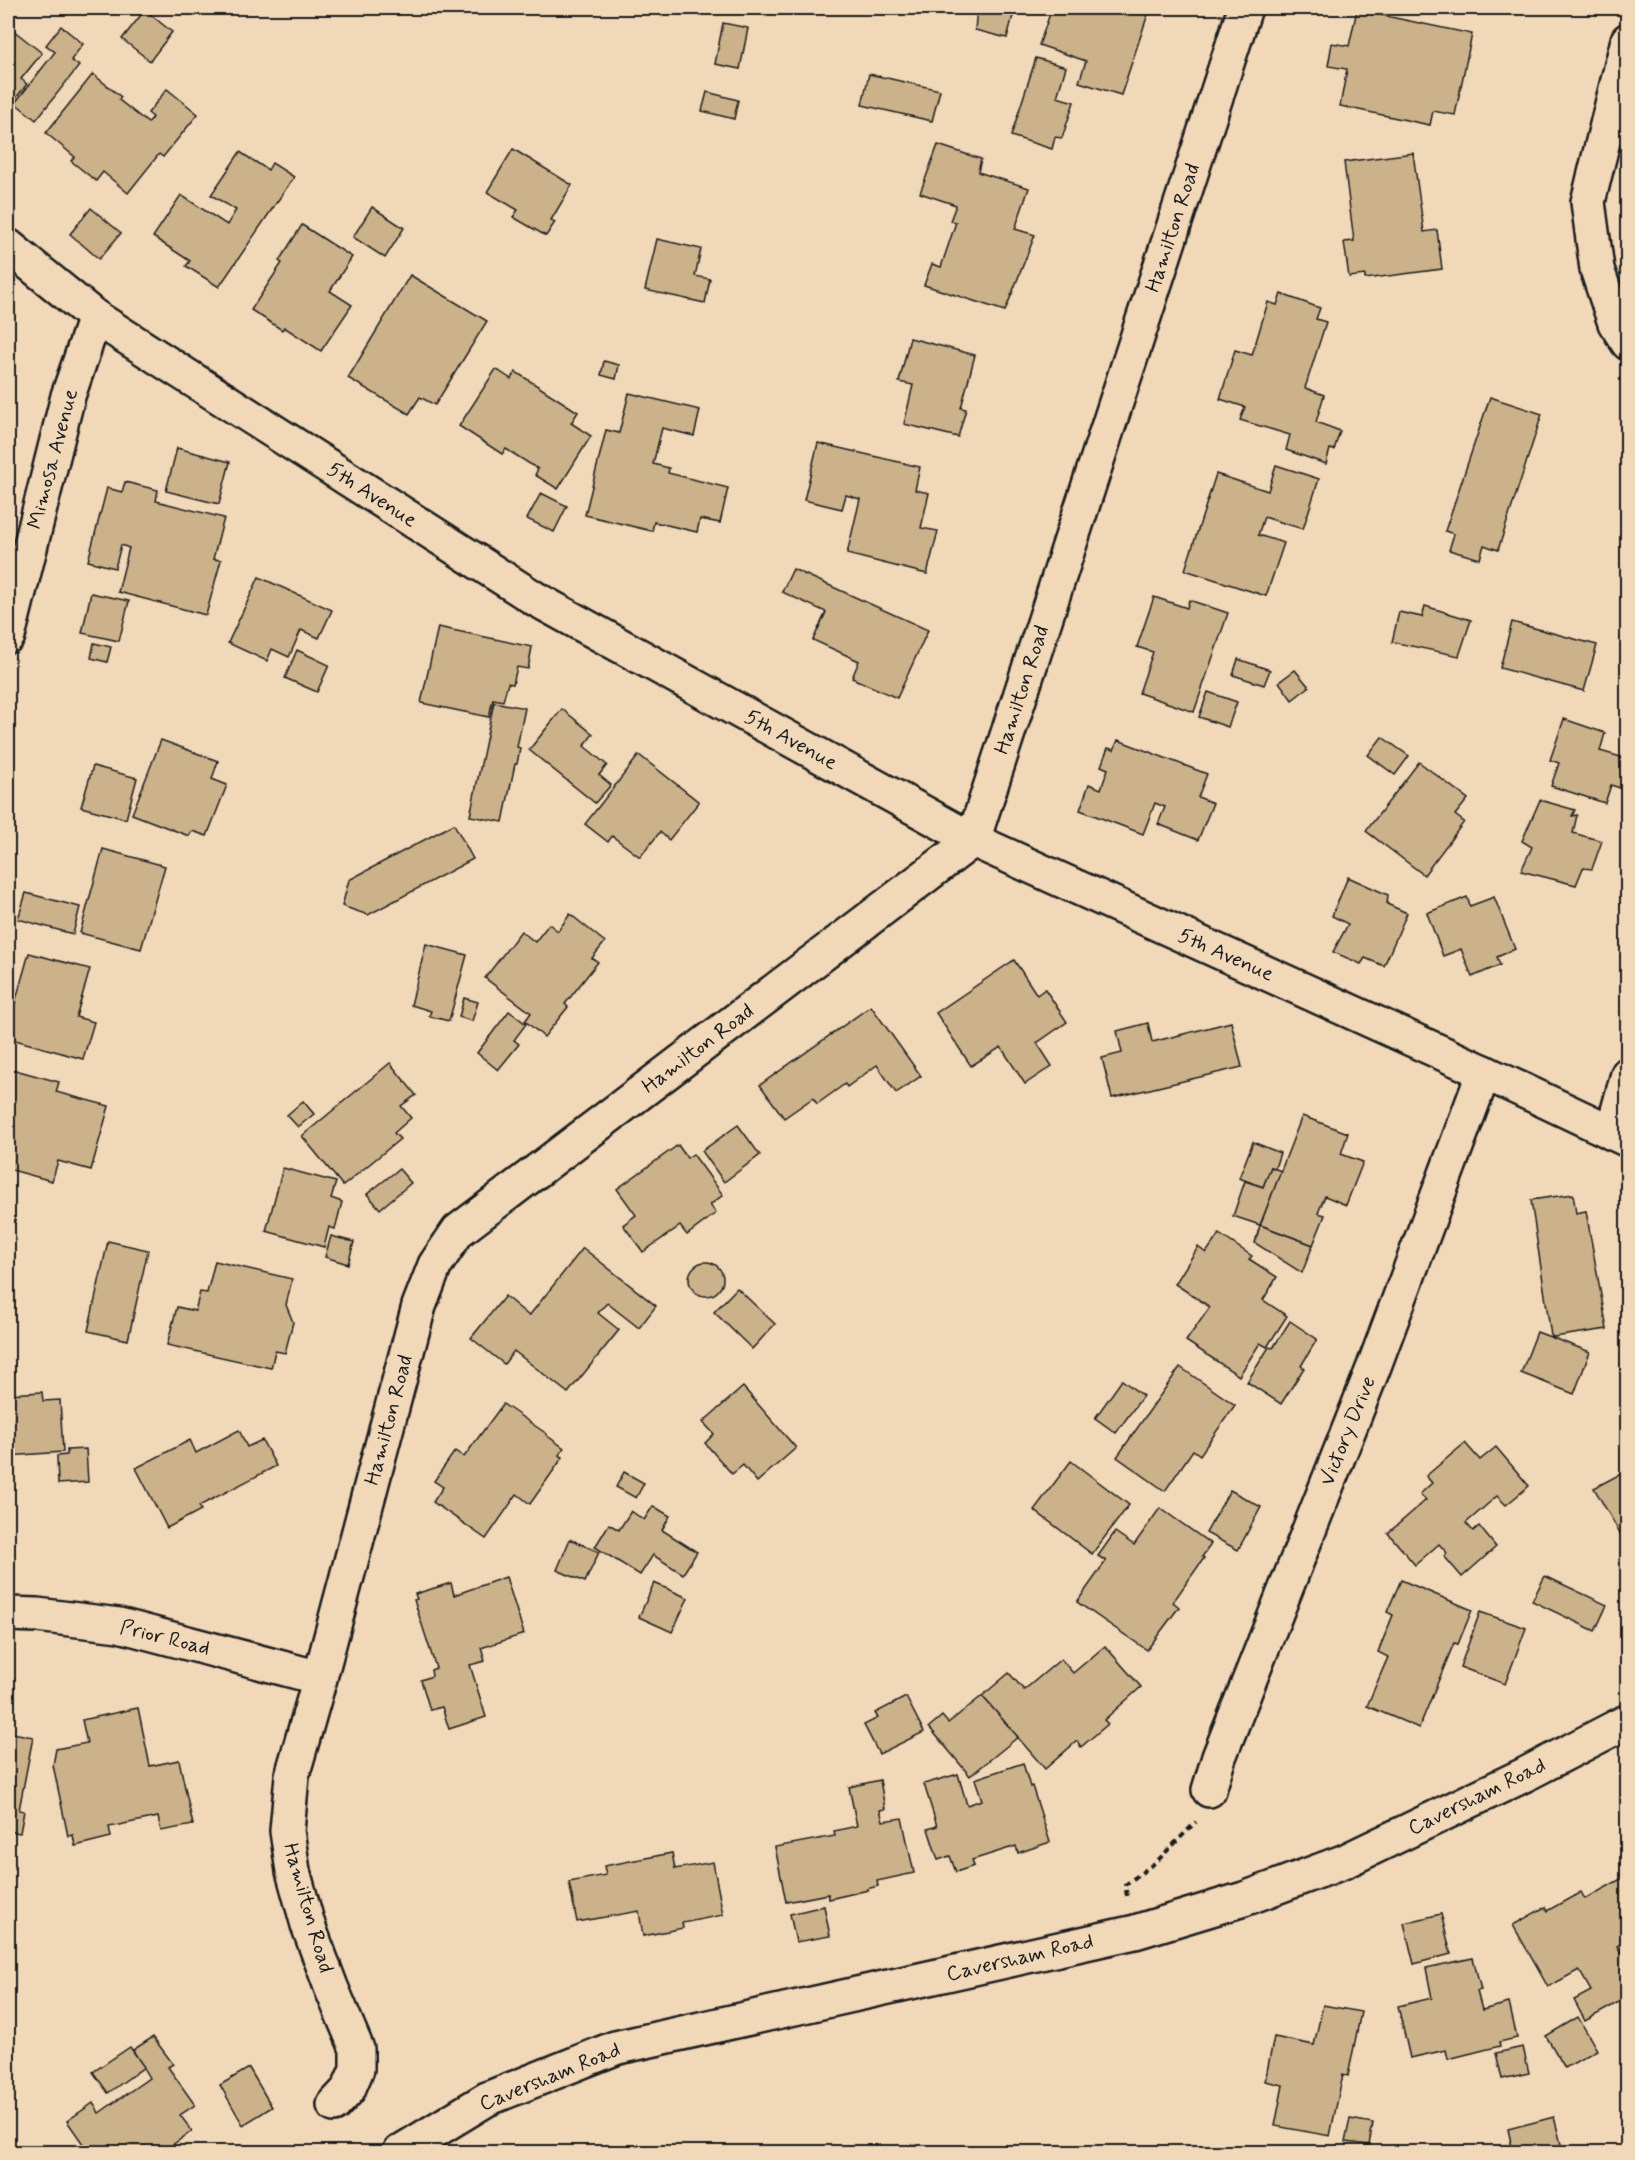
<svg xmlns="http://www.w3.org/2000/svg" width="1635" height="2160" font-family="Mynerve,sans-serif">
<rect width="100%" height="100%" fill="#f1d8b9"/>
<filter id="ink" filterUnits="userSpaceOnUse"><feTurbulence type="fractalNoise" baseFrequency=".0167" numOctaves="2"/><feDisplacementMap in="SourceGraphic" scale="12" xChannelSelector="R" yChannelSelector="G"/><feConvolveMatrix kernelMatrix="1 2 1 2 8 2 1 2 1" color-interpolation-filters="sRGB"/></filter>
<g filter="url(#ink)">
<!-- building -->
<g fill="#ccb28a" stroke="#1c1c1c" stroke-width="1.5">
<path d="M898,8H929V14Z"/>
<path d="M977,8H1015L1007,38L975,30Z"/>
<path d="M1052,8H1138L1149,11L1121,95L1079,82L1086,61L1039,45Z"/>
<path d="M145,10L172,32L150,61L122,39Z"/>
<path d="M1357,10L1472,34L1455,115L1433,111L1430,125L1340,106L1347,69L1328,66L1332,43L1349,46Z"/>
<path d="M723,23L748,28L740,69L715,64Z"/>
<path d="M8,26L42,53L21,79L27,84L13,102L8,98Z"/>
<path d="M61,26L83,44L71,60L79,66L36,120L15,103L55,52L46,45Z"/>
<path d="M1036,58L1066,67L1057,97L1074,102L1062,138L1055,137L1052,149L1011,136Z"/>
<path d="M93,74L121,97L119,100L148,123L153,117L148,113L167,89L198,114L163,157L159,154L128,193L103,172L96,181L71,161L75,157L46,133Z"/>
<path d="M869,74L940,90L932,121L862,105Z"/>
<path d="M707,92L738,100L734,119L702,111Z"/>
<path d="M938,145L981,159L978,172L1029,188L1015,229L1035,235L1005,311L924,285L932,264L941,267L956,222L950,221L956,205L920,193Z"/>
<path d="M513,149L572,185L551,220L555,222L546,236L513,217L518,210L487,192Z"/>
<path d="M240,152L268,170L272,163L294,177L219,287L186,266L190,261L153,237L181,195L227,225L236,210L211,195Z"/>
<path d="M1413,153L1424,232L1437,230L1442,269L1365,279V275L1349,277L1344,242L1354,241L1344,162Z"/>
<path d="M372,207L404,228L385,258L353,237Z"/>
<path d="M91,208L121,233L99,259L70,234Z"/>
<path d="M302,225L352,257L330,291L352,305L321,351L284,327L282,330L251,310L282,263L279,261Z"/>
<path d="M657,239L701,249L695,276L710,279L705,303L645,290Z"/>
<path d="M410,275L487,321L435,405L420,397L409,414L348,378Z"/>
<path d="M1281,294L1320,308L1316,319L1326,322L1305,388L1324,395L1316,422L1340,431L1334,450L1330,449L1326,464L1286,450L1290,435L1240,420L1245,407L1220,399L1235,350L1252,355L1268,302L1277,305Z"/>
<path d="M910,338L975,355L961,408L966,409L958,437L904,424L913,385L899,382Z"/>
<path d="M604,361L619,365L616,379L601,375Z"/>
<path d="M496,369L511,379L516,372L578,412L571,423L591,436L558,489L535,475L538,469L506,449L502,454L459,426Z"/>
<path d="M629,393L700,410L694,436L662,428L653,464L669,468L668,473L728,488L720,523L700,519L697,532L654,522L652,531L585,515L606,430L619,433Z"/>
<path d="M1490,397L1542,414L1498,550L1484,545L1480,559L1449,550L1454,534L1445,531Z"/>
<path d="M818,443L920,467L915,490L929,493L921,528L938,531L927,574L847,554L860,499L846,495L842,509L804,500Z"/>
<path d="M177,448L230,462L219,504L166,491Z"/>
<path d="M1276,465L1319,479L1303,529L1264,517L1258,535L1284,543L1266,596L1185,570L1216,474L1268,491Z"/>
<path d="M125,482L158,490L156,501L224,518L213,559L221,560L206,615L118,592L129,548L121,545L115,568L88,561L107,488L122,492Z"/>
<path d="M541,493L567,506L554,532L527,519Z"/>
<path d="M793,569L928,630L897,698L852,678L859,661L813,640L826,612L782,592Z"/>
<path d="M259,577L332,610L319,638L301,630L289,657L272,649L267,661L228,643Z"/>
<path d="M91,593L129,601L119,641L82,633Z"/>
<path d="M1154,597L1187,608L1189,600L1228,613L1194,712L1139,693L1153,652L1137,647Z"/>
<path d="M1425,606L1471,620L1459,656L1392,642L1399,612L1422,617Z"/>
<path d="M1512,622L1597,645L1584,691L1500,668Z"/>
<path d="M438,627L532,647L528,669L517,667L513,684L508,683L503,701L493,699L489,717L421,703Z"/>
<path d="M94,643L111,647L107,662L91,658Z"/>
<path d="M297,650L329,665L317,692L285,678Z"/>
<path d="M1238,659L1270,670L1264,685L1233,675Z"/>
<path d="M1295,670L1309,687L1292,700L1279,682Z"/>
<path d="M1208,692L1237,702L1228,727L1199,717Z"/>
<path d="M494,702L525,708L517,747L520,748L517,764H515L503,822L470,816Z"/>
<path d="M562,709L593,734L584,746L607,765L599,775L611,785L595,803L529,750Z"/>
<path d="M1564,719L1605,733L1600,751L1628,759L1620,788L1611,785L1605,803L1551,786L1559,763L1550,760Z"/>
<path d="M1382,737L1409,756L1395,775L1368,755Z"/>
<path d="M161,740L218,761L212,779L227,785L207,836L192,831L189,836L132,814Z"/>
<path d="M1118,740L1207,774L1198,797L1213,803L1198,840L1158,824L1165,807L1155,803L1143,834L1080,810L1089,784L1101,789L1108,769L1101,766L1108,748L1114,750Z"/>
<path d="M639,755L699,802L669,840L660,832L640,857L612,836L608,842L585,824Z"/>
<path d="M1419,762L1468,799L1455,815L1464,822L1424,875L1366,831Z"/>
<path d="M93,766L137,778L126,819L81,807Z"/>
<path d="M1540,800L1575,810L1572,816L1577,815L1573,833L1602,841L1592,869L1583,868L1576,885L1521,871L1532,847L1522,841Z"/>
<path d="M454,824L473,859L368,915L342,906L349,880Z"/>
<path d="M103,849L165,866L141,949L80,933Z"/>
<path d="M1348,877L1388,895L1387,904L1407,913L1384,966L1365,958L1361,964L1333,952L1348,924L1332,916Z"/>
<path d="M26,893L80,907L73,934L18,919Z"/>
<path d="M1467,897L1470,906L1494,897L1515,949L1497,957L1500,965L1472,977L1461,949L1443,956L1427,913Z"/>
<path d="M570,914L605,942L592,958L598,962L565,1004L568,1007L544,1037L525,1021L531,1013L485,978L521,931L535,942L549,924L558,931Z"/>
<path d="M426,944L467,955L449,1021L429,1016L431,1011L411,1005Z"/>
<path d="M29,953L90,969L76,1017L94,1022L83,1059L8,1038V1012L12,1014Z"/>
<path d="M1014,960L1037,995L1045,989L1067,1022L1037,1043L1052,1066L1025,1084L1001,1047L971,1066L936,1013Z"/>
<path d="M464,998L478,1002L472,1021L459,1017Z"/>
<path d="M871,1006L921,1076L896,1093L877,1065L847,1087L845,1084L817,1104L813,1098L784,1118L760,1085Z"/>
<path d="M509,1011L526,1024L514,1040L519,1044L498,1070L477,1053Z"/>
<path d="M1231,1022L1242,1067L1112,1098L1102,1058L1122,1053L1117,1031L1148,1023L1152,1042Z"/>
<path d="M390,1063L416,1095L401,1106L411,1118L394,1133L400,1139L343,1186L302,1136Z"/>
<path d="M8,1068L59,1082L56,1092L109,1106L91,1170L58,1161L52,1181L8,1169Z"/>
<path d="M303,1101L314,1114L298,1127L287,1115Z"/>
<path d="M1302,1116L1348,1133L1341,1154L1363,1162L1346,1205L1325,1196L1318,1213L1325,1215L1313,1245L1260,1225Z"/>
<path d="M738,1125L760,1155L724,1182L702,1151Z"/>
<path d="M1253,1142L1280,1153L1275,1168L1271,1167L1263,1187L1239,1178Z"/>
<path d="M678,1145L687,1158L693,1154L723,1195L710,1205L716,1213L687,1235L680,1226L643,1252L623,1225L636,1215L617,1189Z"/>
<path d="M1271,1167L1281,1171L1260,1225L1233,1216L1245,1181L1263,1187Z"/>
<path d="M283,1168L336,1182L331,1198L342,1202L335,1229L329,1227L324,1247L266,1231Z"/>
<path d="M399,1169L411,1183L380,1209L367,1194Z"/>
<path d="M1573,1194L1576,1213L1586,1211L1607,1329L1554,1337L1551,1336L1531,1200Z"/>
<path d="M1260,1225L1313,1245L1302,1273L1255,1243Z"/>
<path d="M1219,1234L1252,1256L1249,1259L1277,1277L1263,1300L1287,1316L1267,1347L1260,1343L1239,1376L1186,1341L1210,1307L1175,1284L1198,1247L1206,1253Z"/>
<path d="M331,1236L354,1242L348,1264L325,1257Z"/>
<path d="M108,1241L148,1250L128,1340L88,1331Z"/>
<path d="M583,1248L656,1306L639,1328L607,1303L598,1313L619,1330L568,1393L514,1351L504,1364L471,1338L505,1296L529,1316Z"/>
<path d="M215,1261L292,1279L286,1305L293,1322L285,1353L275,1351L271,1368L167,1345L177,1307L195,1311L200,1292L207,1293Z"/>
<circle cx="706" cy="1279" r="17"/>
<path d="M737,1288L775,1324L752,1349L714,1312Z"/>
<path d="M1290,1321L1317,1339L1301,1366L1304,1368L1281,1404L1247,1382L1269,1347L1273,1348Z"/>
<path d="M1537,1332L1590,1352L1574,1394L1521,1373Z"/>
<path d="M1180,1367L1235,1405L1200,1455L1193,1450L1165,1491L1117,1457Z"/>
<path d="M1122,1380L1143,1396L1116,1433L1095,1418Z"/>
<path d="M743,1387L796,1448L757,1482L743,1465L732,1474L705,1443L714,1434L703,1422Z"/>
<path d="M42,1392L43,1401L60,1400L63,1452L8,1456V1394Z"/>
<path d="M503,1404L547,1434L546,1435L564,1448L559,1455L563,1457L530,1504L517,1494L486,1539L433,1502L443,1487L434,1481L455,1451L464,1457Z"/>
<path d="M239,1430L247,1447L262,1440L276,1466L199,1506L201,1510L167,1528L136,1468L190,1440L196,1453Z"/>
<path d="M1465,1443L1480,1460L1496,1447L1529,1486L1506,1505L1497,1496L1466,1523L1473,1531L1479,1526L1496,1547L1462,1577L1444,1556L1447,1553L1439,1544L1415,1565L1388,1533L1426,1500L1420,1494L1432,1483L1426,1476Z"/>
<path d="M86,1449L88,1482L58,1484L57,1456L67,1455V1450Z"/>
<path d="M1071,1461L1129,1505L1092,1554L1034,1510Z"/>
<path d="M1628,1470V1547L1594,1488Z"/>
<path d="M624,1472L644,1483L636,1498L616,1487Z"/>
<path d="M1230,1490L1261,1507L1238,1550L1206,1533Z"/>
<path d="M653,1506L670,1516L662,1530L697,1552L683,1574L653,1555L640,1575L595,1547L609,1524L619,1530L631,1511L644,1520Z"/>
<path d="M1160,1508L1211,1544L1202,1557L1204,1558L1173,1602L1179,1607L1147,1650L1077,1602L1106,1561L1098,1556L1115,1532L1134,1545Z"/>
<path d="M570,1539L599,1552L585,1582L557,1570Z"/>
<path d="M1545,1576L1607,1605L1595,1631L1532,1601Z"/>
<path d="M506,1577L524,1634L481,1648L485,1661L470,1665L486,1717L449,1729L442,1707L430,1710L421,1680L432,1676L431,1670L436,1668L414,1600L417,1599L415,1594L451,1583L454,1595Z"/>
<path d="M1401,1580L1472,1610L1458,1644L1454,1643L1419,1728L1367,1706L1388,1657L1378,1652L1393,1615L1387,1612Z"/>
<path d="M654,1583L688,1598L672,1632L639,1617Z"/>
<path d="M1480,1612L1526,1628L1505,1684L1460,1667Z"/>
<path d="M1105,1646L1141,1687L1104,1720L1108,1724L1081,1747L1077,1741L1045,1769L982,1696L1009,1673L1024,1690L1061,1659L1073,1673Z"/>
<path d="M982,1696L1018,1737L970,1776L929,1727L942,1716L948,1723Z"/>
<path d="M906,1697L924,1732L879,1754L864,1725L878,1718L875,1713Z"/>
<path d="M138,1708L150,1766L179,1760L193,1825L161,1831L158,1817L109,1827L111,1837L75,1846L73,1835L68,1836L53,1765L56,1749L87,1743L82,1720Z"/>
<path d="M8,1732L33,1737L19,1810L24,1811L20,1833L8,1831Z"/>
<path d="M1023,1763L1030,1787L1032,1786L1050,1842L1018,1853L1016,1846L972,1860L974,1866L956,1872L950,1856L938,1860L928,1829L937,1826L924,1784L958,1774L967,1805L982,1800L975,1779Z"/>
<path d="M880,1780L885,1809L880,1810L883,1821L902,1818L914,1873L877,1881L878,1886L867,1889L868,1890L829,1899L828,1894L786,1902L775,1847L835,1836L834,1831L857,1826L849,1787Z"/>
<path d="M672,1853L675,1869L713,1862L723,1915L682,1923L683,1928L643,1936L639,1911L577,1922L569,1882L606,1875L604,1866Z"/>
<path d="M1628,1875V1940L1617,1946L1628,1964V1997L1585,2021L1574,2000L1591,1991L1579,1970L1548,1987L1513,1925L1545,1907L1547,1911L1581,1892L1585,1899Z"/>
<path d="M824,1906L830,1936L796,1942L790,1914Z"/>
<path d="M1441,1914L1451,1954L1414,1964L1404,1923Z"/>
<path d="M1473,1958L1481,1990L1477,1991L1482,2010L1509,2003L1517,2038L1499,2042L1500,2046L1448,2059L1446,2050L1410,2058L1398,2006L1432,1998L1426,1968Z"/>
<path d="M1323,2005L1361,2012L1348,2076L1343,2074L1330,2136L1275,2126L1283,2085L1265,2081L1274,2037L1314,2045Z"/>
<path d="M1578,2017L1597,2050L1565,2068L1546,2036Z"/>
<path d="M153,2037L173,2064L168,2067L195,2105L180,2115L192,2131L162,2152H85L88,2151L67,2121L93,2103L99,2113L149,2078L133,2050Z"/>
<path d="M130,2047L144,2067L108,2093L93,2072Z"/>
<path d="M1523,2047L1529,2073L1502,2079L1496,2053Z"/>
<path d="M249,2068L272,2107L243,2125L220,2085Z"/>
<path d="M1554,2117L1563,2152H1513L1508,2129Z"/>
<path d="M1350,2119L1373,2123L1369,2145L1345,2142Z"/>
</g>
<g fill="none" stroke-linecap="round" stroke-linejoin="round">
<!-- street casing -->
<g stroke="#1c1c1c" stroke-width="38">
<g id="street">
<path d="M1628,40L1588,202L1597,269L1615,323L1628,343"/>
<path d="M8,246L95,317L534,598L973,840L1484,1072L1628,1140"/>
<path d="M8,636L68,396L95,317"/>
<path d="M1612,1133L1628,1074"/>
<path d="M8,1614L37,1615L119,1625L320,1678"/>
<path d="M1209,1790L1219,1757L1373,1369L1484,1072"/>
<path d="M334,2105L348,2090L357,2069V2049L331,1987L308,1925L293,1871L287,1831L292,1776L320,1678L419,1306L435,1265L458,1231L973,840L1245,8"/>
<path d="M400,2152L487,2099L615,2048L1135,1932L1244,1899L1343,1862L1526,1774L1628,1721"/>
</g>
</g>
<!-- path -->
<path stroke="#1c1c1c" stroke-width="4" stroke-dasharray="6 4.5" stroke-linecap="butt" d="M1127,1896L1125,1885L1156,1862L1196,1822"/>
<!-- street -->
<use href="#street" stroke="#f1d8b9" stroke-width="33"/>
</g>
</g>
<g text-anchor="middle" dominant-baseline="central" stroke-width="5" stroke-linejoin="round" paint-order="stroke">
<!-- street labels -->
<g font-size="21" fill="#1c1c1c" stroke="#f1d8b9">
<text transform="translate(1173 228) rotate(-72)">Hamilton Road</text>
<text transform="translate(53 459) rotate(-75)">Mimosa Avenue</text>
<text transform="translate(372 495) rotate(33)">5th Avenue</text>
<text transform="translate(1022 690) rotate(-72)">Hamilton Road</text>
<text transform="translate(791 740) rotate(29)">5th Avenue</text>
<text transform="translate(1226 955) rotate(24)">5th Avenue</text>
<text transform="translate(698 1049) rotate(-37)">Hamilton Road</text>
<text transform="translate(389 1420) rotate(-75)">Hamilton Road</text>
<text transform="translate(1348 1431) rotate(-68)">Victory Drive</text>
<text transform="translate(165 1638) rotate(14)">Prior Road</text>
<text transform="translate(1477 1797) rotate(-26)">Caversham Road</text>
<text transform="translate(308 1908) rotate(74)">Hamilton Road</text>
<text transform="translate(1020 1958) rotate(-13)">Caversham Road</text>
<text transform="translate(550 2077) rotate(-22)">Caversham Road</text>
</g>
</g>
<!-- margin -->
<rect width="1635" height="2160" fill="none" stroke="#f1d8b9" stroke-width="30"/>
<rect x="15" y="15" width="1605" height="2130" fill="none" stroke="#1c1c1c" stroke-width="2" filter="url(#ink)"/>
</svg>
